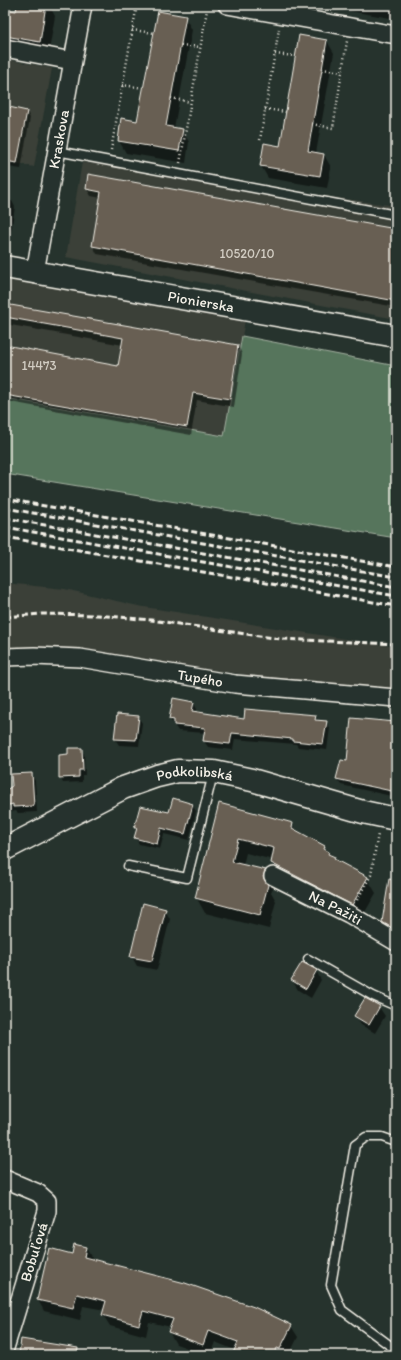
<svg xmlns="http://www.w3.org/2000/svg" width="401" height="1360" font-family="Itim,sans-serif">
<rect width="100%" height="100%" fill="#26332d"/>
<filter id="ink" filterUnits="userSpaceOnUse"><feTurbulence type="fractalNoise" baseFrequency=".025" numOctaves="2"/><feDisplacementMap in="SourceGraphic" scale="8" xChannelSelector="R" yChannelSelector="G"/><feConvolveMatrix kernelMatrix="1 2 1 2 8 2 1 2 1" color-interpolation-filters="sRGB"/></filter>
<g filter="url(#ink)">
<!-- built -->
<g fill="#3a4038">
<path d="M5,59L52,68L34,167L5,161Z"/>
<path d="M82,162L396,206V319L66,257Z"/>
<path d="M5,276L245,320L224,436L5,398Z"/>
<path d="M5,583L65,589L138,606L396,647V690L282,680L66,649L5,651Z"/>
</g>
<!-- green -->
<path fill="#56745c" stroke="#a5b2a2" d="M242,336L396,366V538L5,474V398L224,436Z"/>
<!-- shadow -->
<g fill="#0007">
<path d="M18,5H49L55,16L48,57L5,49V10L17,12Z"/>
<path d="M315,5H396V19Z"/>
<path d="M185,17L192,30L174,128L182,130L189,142L186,163L126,153L119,141L138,122Z"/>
<path d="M327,41L334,53L316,153L324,155L331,167L327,188L268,178L261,166L281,147Z"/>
<path d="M27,112L30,118L21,169L8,167L5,161V121Z"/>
<path d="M87,189L396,229V307L97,254L93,246L101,198L91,196Z"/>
<path d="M5,200L12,201L15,207L10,237L5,236Z"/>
<path d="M5,305L238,346L242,354L234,407L197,400L191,435L5,401V346L119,367L123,345L5,324Z"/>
<path d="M193,702L197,709L196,713L244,721L315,716L318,721L326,722L330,728L327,750L298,747L296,744L235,739L233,750L208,747L204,741L206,733L178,731L170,719Z"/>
<path d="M138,717L142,723L139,746L119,745L115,739Z"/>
<path d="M396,724V797L341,785L337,779L348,762Z"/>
<path d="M81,749L84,754L85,775H82V782L63,783L60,777L69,755Z"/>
<path d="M31,774L35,781L37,812L18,813L16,811L5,813V792Z"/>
<path d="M192,805L196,811L189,840L164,834L160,849L139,844L136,838L137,831L135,828Z"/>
<path d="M220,805L292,824L296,831L324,847L336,861L367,878L376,893L361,919L281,879L272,863L273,860L246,853L243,865L265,871L274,886L271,892L276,901L269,929L205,913L196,897Z"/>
<path d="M393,876H396V939L392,937L383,921Z"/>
<path d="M165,910L170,919L157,970L137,966L132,957Z"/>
<path d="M316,971L321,980L311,998L298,990L292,980Z"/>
<path d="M365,999L379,1007L385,1016L375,1033L361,1025L356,1016Z"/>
<path d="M86,1248L93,1260L291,1326L298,1337L289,1355H233L235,1350L215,1342L210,1355H207L176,1344L169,1332L171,1327L149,1322L146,1336L110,1326L103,1315L105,1310L83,1306L80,1320L44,1311L38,1300L73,1255Z"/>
</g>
<!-- building -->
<g fill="#685e52" stroke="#f4f1e8">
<path d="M17,5H46L40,42L5,36V9L16,11Z"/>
<path d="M158,11L186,16L166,126L183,129L179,151L118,141L121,118L137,121Z"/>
<path d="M299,35L327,40L308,151L324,154L320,176L260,166L264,143L280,146Z"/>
<path d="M9,107L27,111L17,163L5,161V125Z"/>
<path d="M88,174L396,229V301L92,246L101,192L86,189Z"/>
<path d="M5,304L238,345L230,399L193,393L187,427L5,395V345L118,366L123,338L5,317Z"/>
<path d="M173,698L194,702L192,711L244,719L245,709L316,715L315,720L327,721L323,744L293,741V739L232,733L230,744L203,741L205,728L174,725V720L169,719Z"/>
<path d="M117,714L139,716L136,740L114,739Z"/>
<path d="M351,718L396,722V792L336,779L341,760L347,761Z"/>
<path d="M68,748H82L83,770H79V777L59,778V755L68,754Z"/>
<path d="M32,773L34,806L13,807V804L5,806V791L12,786L11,774Z"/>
<path d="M173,798L193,804L185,834L161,828L157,844L134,838L137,828H134L140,806L169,812Z"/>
<path d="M219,803L293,823L292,828L325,846L324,849L329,852L328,854L335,857L334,859L368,877L352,905L271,863L274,848L238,839L232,862L266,870L263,877L268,885L260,915L195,898Z"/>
<path d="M389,879L396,880V930L382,922Z"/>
<path d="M143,903L166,909L152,961L130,957Z"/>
<path d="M302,962L317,970L306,989L291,980Z"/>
<path d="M365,998L380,1006L369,1025L354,1016Z"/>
<path d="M74,1244L86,1247L84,1257L185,1283L254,1307L292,1325L280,1349L277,1348L274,1355H232L238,1342L208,1331L203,1345L168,1332L173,1319L143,1311L139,1325L102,1315L106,1301L77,1294L73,1308L37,1300L49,1248L72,1254Z"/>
<path d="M21,1339L78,1348L77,1355H19Z"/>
</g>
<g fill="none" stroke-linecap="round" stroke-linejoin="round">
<!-- lane casing -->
<g stroke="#f4f1e8" stroke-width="11">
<g id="lane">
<path d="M57,151L396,215"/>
<path d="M128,866L187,878L213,774"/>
<path d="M308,959L373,996L396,1006"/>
<path d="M396,1142L382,1137H366L355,1145L331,1285L342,1310L396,1350"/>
</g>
</g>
<!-- street casing -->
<g stroke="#f4f1e8" stroke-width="20">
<g id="street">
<path d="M227,5L396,35"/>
<path d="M5,48L72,61"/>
<path id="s1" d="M35,272L83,5"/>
<path id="s2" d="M5,657L34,656L80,658L235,684L396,698"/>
<path id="s3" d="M273,876L349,914L396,942"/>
<path d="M5,1179L38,1193L47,1201V1211L5,1348"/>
</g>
</g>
<!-- secondary casing -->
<g stroke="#f4f1e8" stroke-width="25">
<g id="secondary">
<path id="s4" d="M5,267L396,336"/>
<path id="s5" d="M5,849L123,788L157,776L178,771L214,772L252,780L363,812L396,819"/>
</g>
</g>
<!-- path -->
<g stroke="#f4f1e8" stroke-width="2.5" stroke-dasharray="1 3" stroke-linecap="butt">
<path d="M393,19L395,5"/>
<path d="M132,30L154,33"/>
<path d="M181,45L200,47"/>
<path d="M275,54L295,56"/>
<path d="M322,69L342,72"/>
<path d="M122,85L144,88"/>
<path d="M171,98L190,102"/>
<path d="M265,109L286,112"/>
<path d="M312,124L333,128L347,41"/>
<path d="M260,140L279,29"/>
<path d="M111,150L137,5"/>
<path d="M180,163L207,10"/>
<path d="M357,900L371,875L378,834"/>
</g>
<!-- lane -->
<use href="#lane" stroke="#26332d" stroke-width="8"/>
<!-- street -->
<use href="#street" stroke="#26332d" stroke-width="17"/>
<!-- secondary -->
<use href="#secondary" stroke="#26332d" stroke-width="22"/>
<!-- rail -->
<g stroke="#f4f1e8" stroke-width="3" stroke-dasharray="6 3" stroke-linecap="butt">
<path d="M5,499L396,567"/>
<path d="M5,508L396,577"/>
<path d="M5,518L396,587"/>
<path d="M5,527L396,596"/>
<path d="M5,537L396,606"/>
<path d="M5,617L41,614L97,615L151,620L280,639L396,644"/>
</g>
</g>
</g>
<g text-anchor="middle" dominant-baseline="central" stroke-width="3.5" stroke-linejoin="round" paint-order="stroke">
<!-- number labels -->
<g font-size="13" fill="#d1ccc2">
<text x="247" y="253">10520/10</text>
<text x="39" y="365">14473</text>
</g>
<!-- street labels -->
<g font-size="15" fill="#f4f1e8" stroke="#26332d">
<text stroke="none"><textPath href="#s1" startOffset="135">Kraskova</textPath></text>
<text stroke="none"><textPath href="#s4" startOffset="199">Pionierska</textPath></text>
<text stroke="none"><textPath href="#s2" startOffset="197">Tupého</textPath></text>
<text stroke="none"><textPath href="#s5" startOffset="207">Podkolibská</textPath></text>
<text stroke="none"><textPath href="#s3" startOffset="70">Na Pažiti</textPath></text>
<text transform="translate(34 1252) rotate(-73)">Bobuľová</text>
</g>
</g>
<!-- margin -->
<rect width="401" height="1360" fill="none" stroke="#26332d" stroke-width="20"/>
<rect x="10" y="10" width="381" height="1340" fill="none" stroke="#f4f1e8" stroke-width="1.5" filter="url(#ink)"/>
</svg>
